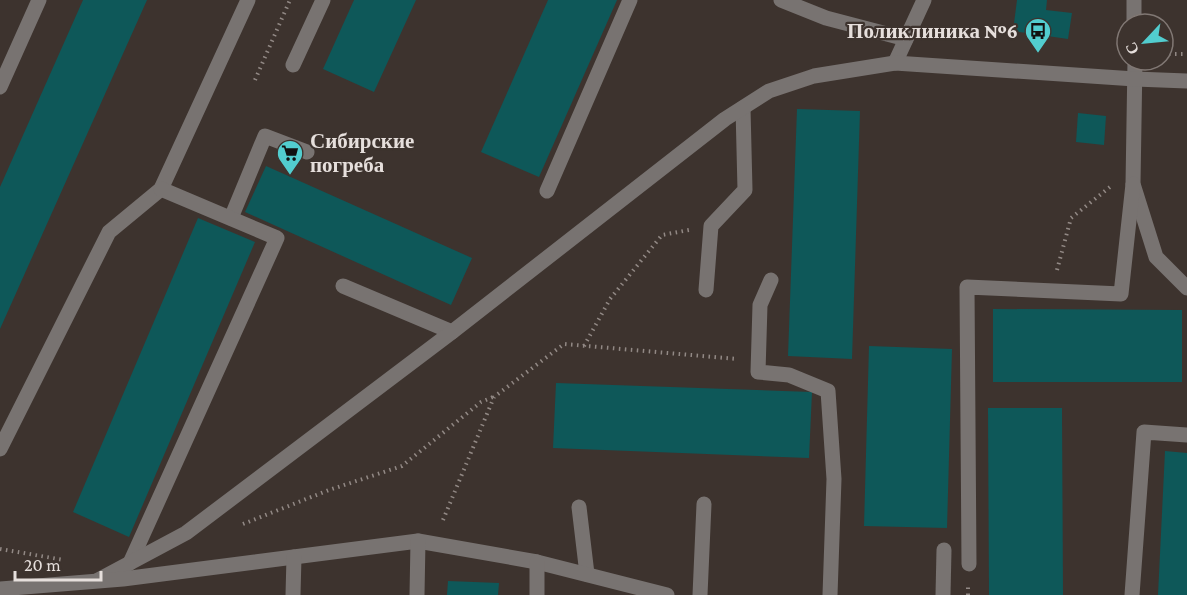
<svg xmlns="http://www.w3.org/2000/svg" width="1187" height="595" font-family="'Crimson Pro',serif">
<rect width="100%" height="100%" fill="#3d332e"/>
<!-- building -->
<g fill="#0e5859">
<path d="M83,0H147L0,329V187Z"/>
<path d="M354,0H416L374,92L323,69Z"/>
<path d="M548,0H617L539,177L481,152Z"/>
<path d="M1017,0H1047L1046,10L1072,13L1068,39L1013,31Z"/>
<path d="M797,109L860,111L852,359L788,356Z"/>
<path d="M1078,113L1106,116L1104,145L1076,142Z"/>
<path d="M266,166L472,258L451,305L245,212Z"/>
<path d="M198,218L255,242L129,537L73,512Z"/>
<path d="M993,309L1182,310V382H993Z"/>
<path d="M869,346L952,349L947,528L864,526Z"/>
<path d="M556,383L812,392L809,458L553,448Z"/>
<path d="M988,408H1062L1063,595H989Z"/>
<path d="M1165,451L1187,453V595H1158Z"/>
<path d="M448,581L499,583L498,595H447Z"/>
</g>
<g fill="none" stroke-linecap="round" stroke-linejoin="round">
<!-- path -->
<g stroke="#928985" stroke-width="4" stroke-dasharray="1.5 4.5" stroke-linecap="butt">
<path d="M1163,54H1187"/>
<path d="M255,80L290,0"/>
<path d="M1057,270L1071,218L1110,187"/>
<path d="M584,346L610,299L662,235L689,230"/>
<path d="M443,520L494,397L564,344L737,359"/>
<path d="M243,524L329,490L402,466L481,402L493,397"/>
<path d="M0,549L64,560"/>
<path d="M968,595V585"/>
</g>
<!-- minor -->
<g stroke="#787371" stroke-width="15">
<path d="M781,0L826,18L906,39"/>
<path d="M1134,0V24"/>
<path d="M1135,60L1133,184L1156,257L1187,288"/>
<path d="M895,63L924,0"/>
<path d="M293,65L323,0"/>
<path d="M0,87L39,0"/>
<path d="M547,191L630,0"/>
<path d="M231,218L265,136L307,152"/>
<path d="M771,280L760,305L758,372L789,375L828,391L834,479L830,595"/>
<path d="M343,286L452,332"/>
<path d="M706,290L711,226L745,190L743,108"/>
<path d="M0,449L109,232L161,189L248,0"/>
<path d="M579,507L587,574"/>
<path d="M130,563L277,238L161,189"/>
<path d="M969,564L967,287L1121,294L1133,184"/>
<path d="M98,580L186,533L452,332L725,119L769,91L814,76L895,63L1135,79L1187,81"/>
<path d="M0,589L123,579L418,541L537,562L667,595"/>
<path d="M293,595L294,557"/>
<path d="M417,595L418,541"/>
<path d="M537,595V562"/>
<path d="M700,595L704,504"/>
<path d="M943,595L944,550"/>
<path d="M1132,595L1144,432L1187,435"/>
</g>
</g>
<!-- icons -->
<defs>
<g id="bus-pin" transform="scale(1.35)"><path d="M0 17L-7.5 6A9.5 9.5 0 1 1 7.5 6Z" fill="#52cdcf" stroke="#3d332e"/><path d="M-5-6H5V4H4V6H2V4H-2V6H-4V4H-5ZM-3.5-4V0h7V-4ZM-3.5 1.2v1.5H-2V1.2ZM2 1.2v1.5H3.5V1.2Z" fill="#111"/></g>
<g id="supermarket-pin" transform="scale(1.35)"><path d="M0 17L-7.5 6A9.5 9.5 0 1 1 7.5 6Z" fill="#52cdcf" stroke="#3d332e"/><path d="M-6-5.5h2.5l.6 2H6L4.5 2H-2.5L-4.4-4H-6ZM-1.5 3.2a1.3 1.3 0 1 0 .1 0ZM3 3.2a1.3 1.3 0 1 0 .1 0Z" fill="#111"/></g>
</defs>
<g fill-rule="evenodd">
<use href="#bus-pin" x="1038" y="31"/>
<use href="#supermarket-pin" x="290" y="153"/>
</g>
<g text-anchor="middle" dominant-baseline="central" stroke-width="4.5" stroke-linejoin="round" paint-order="stroke">
<!-- poi labels -->
<g font-size="21" font-weight="bold" fill="#e6dfdc" stroke="#3d332e" text-anchor="end">
<text x="1018" y="31">Поликлиника №6</text>
<text x="310" y="141" text-anchor="start">Сибирские<tspan x="310" dy="24">погреба</tspan></text>
</g>
</g>
<!-- north arrow -->
<g transform="translate(1145 42) rotate(244)"><circle r="28" fill="#3d332e" stroke="#817874" stroke-width="1.5"/>
<path d="M0-4.5L10 22L0 15L-10 22Z" fill="#52cdcf"/>
<text y="-9" font-size="16" font-weight="bold" text-anchor="middle" fill="#e6dfdc">С</text>
</g>
<!-- scale -->
<path d="M15 571v9h86v-9" fill="none" stroke="#e6dfdc" stroke-width="3"/>
<text x="24" y="571" font-size="18" fill="#e6dfdc" stroke="#3d332e" stroke-width="4.5" paint-order="stroke">20 m</text>
</svg>
